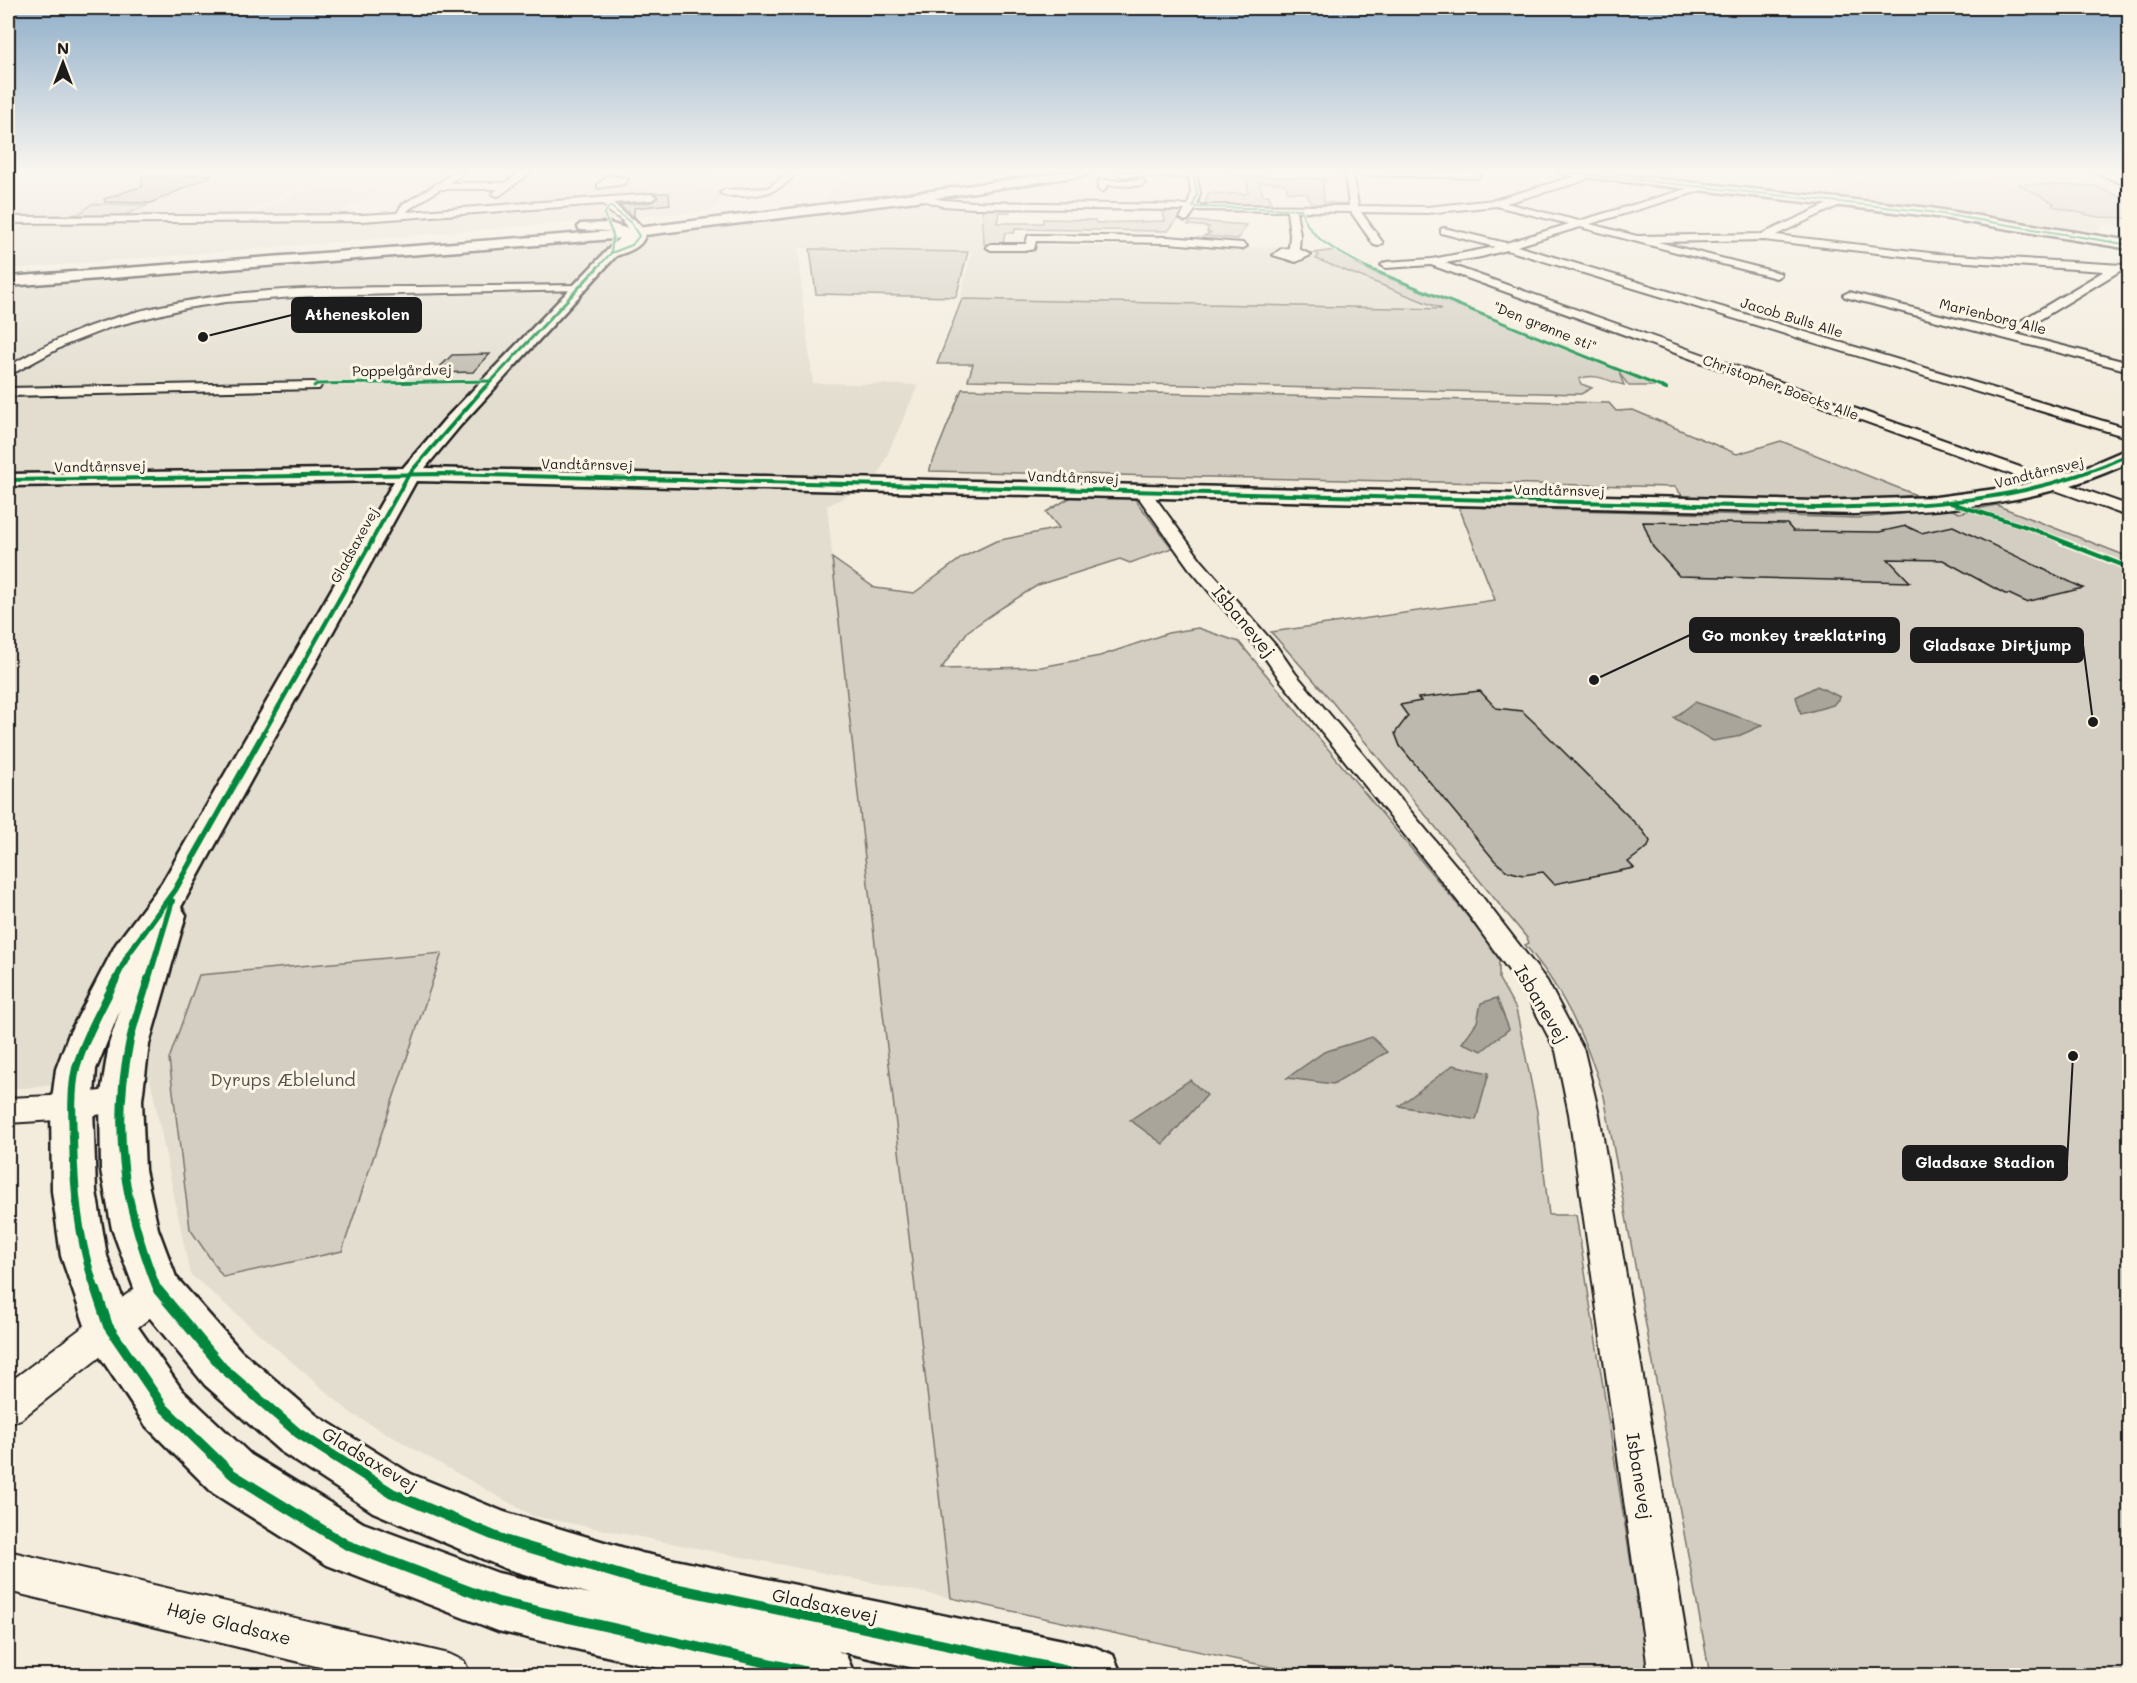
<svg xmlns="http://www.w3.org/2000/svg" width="2137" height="1683" font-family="Mali,sans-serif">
<rect width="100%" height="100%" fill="#f3ecdd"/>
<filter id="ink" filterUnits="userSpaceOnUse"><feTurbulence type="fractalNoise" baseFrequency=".0167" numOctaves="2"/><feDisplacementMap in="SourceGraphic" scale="12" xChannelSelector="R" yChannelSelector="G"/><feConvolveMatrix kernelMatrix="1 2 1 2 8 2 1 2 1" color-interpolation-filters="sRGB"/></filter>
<g filter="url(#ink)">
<!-- built -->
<g fill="#e3ddcf">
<path d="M8,172H317L315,173L319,174L239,216H253L297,192L376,191L336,215H364L511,204L497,197L531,172H712L700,187L724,193V195L710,211L8,269Z"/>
<path d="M849,172H1033L824,201Z"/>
<path d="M1855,172H1947L1967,181L2097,185L2129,199V227L2106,224L2092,234L1910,205L1839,197L1844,184L1831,175L1861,176Z"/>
<path d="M896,203L980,207L983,245L1303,248L1318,255L1316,259L1440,308L960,299L972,251L799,248L802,296L813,383L918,385L876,481L827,506L864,849L951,1598L533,1516L352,1414L190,1274L150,1078L8,1089V289L574,244Z"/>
</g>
<!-- green -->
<g fill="#d3cec1" stroke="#78756e" stroke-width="1.5">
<path d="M1231,175L1327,179V181H1323L1324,202L1348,204L1349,207L1307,206L1312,204L1306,193L1288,192L1285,184L1259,182L1263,195H1269L1272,206L1205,205L1208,193L1248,194L1247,178Z"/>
<path d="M2017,184L2095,186L2129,201V218L2097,217L2052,206L2054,203Z"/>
<path d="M92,204L148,205L120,217H68L67,215L79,214Z"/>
<path d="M982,206L1011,208L1010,212H999L997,223H1043V219L1095,220L1096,223L1165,221L1163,210H1185L1168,231L1015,229L1014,233H1005L1003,244H984Z"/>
<path d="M1192,221L1247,225L1238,239L1204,236L1210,233L1207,232L1209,227L1188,225Z"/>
<path d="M810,249L968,252L956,297L816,294Z"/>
<path d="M1334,250L1365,269L1656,386H1629L1619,373L1624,385C1609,382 1597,372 1579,379L1581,384L1592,388L1581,394L968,380L973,364H937L962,299L1442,309L1316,259L1319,255L1315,253Z"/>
<path d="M962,389L1609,403L1616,411L1633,410L1737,454L1781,441L1916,495L1848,502L1685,499L1675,487L929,471Z"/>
<path d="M1071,497L1134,498L1172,548L1130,563L1120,559L1038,585L1003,607L968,631L941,669L1041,667L1100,656L1168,633L1198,628L1239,642L1499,954V979L1516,1009L1537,1111L1549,1215H1576L1647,1665L1636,1675L1436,1676L1393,1667L1280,1669L951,1598L864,849L832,558L875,588L914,593L963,557L996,541L1059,528L1046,512Z"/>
<path d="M1996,505L2129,557V1675H1710L1604,1096C1587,1042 1562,987 1525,945L1529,943L1527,938L1324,692L1271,632L1495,600L1459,507L1857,518L1950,509L1959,513Z"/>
<path d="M442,953L342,1251L223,1277L190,1229L169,1059L199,975Z"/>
</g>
<!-- water -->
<g fill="#aaa59b" stroke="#716e68" stroke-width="1.5">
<path d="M1817,686L1840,697L1833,705L1801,714L1796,697Z"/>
<path d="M1695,702L1762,725H1763L1736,737L1713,741L1674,718Z"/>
<path d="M1497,998L1509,1029L1482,1051L1462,1043L1477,1022L1481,1003Z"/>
<path d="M1372,1037L1387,1052L1333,1084L1287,1078L1324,1052Z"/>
<path d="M1453,1065L1489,1073L1476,1120L1399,1106Z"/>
<path d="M1190,1080L1207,1095L1163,1144L1130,1120Z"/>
</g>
<!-- building -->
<g fill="#beb9ae" stroke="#1c1c1c" stroke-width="1.5">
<path d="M213,175L151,203L105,202L104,199L143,186L142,176Z"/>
<path d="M654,193H669L670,204L634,208V217L619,205L652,202L658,197Z"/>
<path d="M490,354L473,372L434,373L452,355Z"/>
<path d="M1643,522L1787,524L1793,531L1879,532L1906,526L1921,533L1953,526L2083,588L2026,602L2009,594H2005L1943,560L1888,559L1910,582L1679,576L1653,547Z"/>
<path d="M1480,691L1496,708L1522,711L1537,725L1643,831L1650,841L1648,847L1628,862L1634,868L1554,884L1543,872L1523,875L1507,871L1495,861L1400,746L1395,733L1408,716L1400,705L1421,701L1418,698Z"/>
</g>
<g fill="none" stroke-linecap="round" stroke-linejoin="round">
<!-- street casing -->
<g stroke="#1c1c1c" stroke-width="4">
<g id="street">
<path d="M456,172H465L449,183H505L522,172H531L499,196L492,194L498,189H440L409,209L407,212L652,194L656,197L652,200L613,203L632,220V224L629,225L611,213L603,204L362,221L8,223V217L362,215L397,213L402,205Z"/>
<path d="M789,172H797C782,192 762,196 738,196C731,196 725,197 720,193L724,190L768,188Z"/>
<path d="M1118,172L1196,173L1200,193L1197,205L1349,206L1345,172H1353L1358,206L1427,207L1494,200L1590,172L1593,174L1592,176L1577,183L1506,203L1579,221L1703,184L1706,185V189L1590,224L1637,236L1762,234L1839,199L1844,202L1842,204L1776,235L1938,254L2123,265V269L2016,334L2130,363V371L1845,297L1843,295L1849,292L2004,331L2104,271L1938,260L1764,240L1658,242L1780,273L1781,275L1776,278L1580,227L1517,246L2130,429V438L1507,250L1481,257L1445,263L2130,506V517L1431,265L1386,268L1381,265L1386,262L1432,259L1495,247L1441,233V229L1444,228L1506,243L1569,224L1496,206L1427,213L1361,212L1383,243L1378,246L1374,245L1351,212L1296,211L1300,235L1299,249L1311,255L1296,262L1273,255L1281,249L1289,248L1290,235L1287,211L1195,210L1188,220L1185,221L1180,218L1185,210L973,208L943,206L912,197L916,194L943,200L973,202L1188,205L1191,193L1189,177L1121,176Z"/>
<path d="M1359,172H1477L1481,175L1477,178L1363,175Z"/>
<path d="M609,175L627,179L624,184L598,188V184Z"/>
<path d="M1099,180H1141L1145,183L1141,186L1106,185V189L1102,192L1098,189Z"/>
<path d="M1032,235L1168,237L1242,243L1247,246L1242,249L1168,243L1036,241L1034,249L1030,250H991L986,247L991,244H1026L1028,236Z"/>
<path d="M578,285L582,286V290L308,296L226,302L186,308L111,327L65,345L8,376V367C38,349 68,333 102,322C203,288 313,287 418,287C472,286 525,286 578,285Z"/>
<path d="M314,382L321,386L319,389L8,396V388Z"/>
<path d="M1142,486L1148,488L1201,560L1277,647L1295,673L1483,898L1547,981L1584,1051L1599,1114L1693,1676H1649L1569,1114L1556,1051L1526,994L1465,910L1281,681L1263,655L1189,568L1134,491Z"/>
<path d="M121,1088L132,1091L136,1100L132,1109L72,1119L8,1123V1098L72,1095Z"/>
<path d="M158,1275L170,1280L175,1291L170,1302L21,1419L8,1424V1383L146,1280Z"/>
<path d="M8,1551L449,1654L464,1661L471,1676H357L8,1591Z"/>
</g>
</g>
<!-- secondary casing -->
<g stroke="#1c1c1c" stroke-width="5">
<g id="secondary">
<path d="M1559,172H1594L1930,208L2130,241V249L1930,216L1565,175Z"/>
<path d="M2096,172H2111L2130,179V187Z"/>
<path d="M629,218L634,219L646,232C643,248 629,251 616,256L460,426L425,468L1816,501L1936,497L2018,486L2088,466L2130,448V462C2043,504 1949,511 1854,514L416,481L181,907L186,915L149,1044L142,1100L145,1170L158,1229L176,1277L241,1351L316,1415L411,1474L504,1512L641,1553L1092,1646L1113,1655L1122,1676H950L838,1651L846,1655L855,1676H693L498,1631L327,1565L213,1493L146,1426L91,1343L61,1256L52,1191L51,1107L56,1069L69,1034L116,944L162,883L394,481L8,486V474L403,468L446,418L621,236L609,231L580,230L578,227L580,224L609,223L628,229L622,222ZM120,1010L109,1044L100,1100L101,1170L112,1229L141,1307L205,1385L280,1451L373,1512L504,1568L590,1594L498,1573L363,1523L251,1455L182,1390L128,1313L107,1256L96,1191L93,1107L96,1069Z"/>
</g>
</g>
<!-- primary casing -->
<g stroke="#1c1c1c" stroke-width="5">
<path id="primary" d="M1065,172H1092L1086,175L916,201L613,239L8,286V277L613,231L916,193Z"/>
</g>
<!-- street -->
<use href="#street" fill="#fcf5e5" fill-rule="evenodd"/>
<!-- secondary -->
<use href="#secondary" fill="#fcf5e5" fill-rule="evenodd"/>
<!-- primary -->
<use href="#primary" fill="#fcf5e5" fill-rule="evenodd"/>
<!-- cycleway-far6 casing -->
<g stroke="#fcf5e5" stroke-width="4">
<g id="cycleway-far6">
<path d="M1193,172L1197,194L1193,207L1301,209C1308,241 1342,253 1368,268"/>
<path d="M1565,172L1930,212L2130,245"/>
<path d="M610,206L631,223L639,236L632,245L611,253L613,235L604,214Z"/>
<path d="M597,268L611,253"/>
</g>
</g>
<!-- cycleway-far5 casing -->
<g stroke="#fcf5e5" stroke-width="4.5">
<g id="cycleway-far5">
<path d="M1365,267L1666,389"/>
<path d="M314,386L317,384L491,381"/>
<path d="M484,389L598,267"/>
</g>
</g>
<!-- cycleway-far4 casing -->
<g stroke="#fcf5e5" stroke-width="6">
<g id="cycleway-far4">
<path d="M1662,387L1666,389"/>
<path d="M8,480L442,474L1816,508C1927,506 2028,503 2130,454"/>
<path d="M1951,503L2027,527L2065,542"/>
<path d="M371,542L409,474L485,387"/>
</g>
</g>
<!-- cycleway-far3 casing -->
<g stroke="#fcf5e5" stroke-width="8">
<g id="cycleway-far3">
<path d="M2061,541L2130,568"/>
<path d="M262,736L372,541"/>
</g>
</g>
<!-- cycleway-far2 casing -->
<g stroke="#fcf5e5" stroke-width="10">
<g id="cycleway-far2">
<path d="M115,981L129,953L175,890L263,734"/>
<path d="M148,981L172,901"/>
</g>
</g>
<!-- cycleway-far1 casing -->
<g stroke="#fcf5e5" stroke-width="11">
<g id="cycleway-far1">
<path d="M148,979C142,1001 133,1023 129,1045C111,1135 125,1207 158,1291"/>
<path d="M96,1291C78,1239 74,1191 73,1137C72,1115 71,1090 76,1068C85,1037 102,1008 116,979"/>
</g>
</g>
<!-- cycleway casing -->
<g stroke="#fcf5e5" stroke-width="14">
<g id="cycleway">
<path d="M96,1290L108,1326L164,1408L232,1474L347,1545L498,1602L825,1676"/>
<path d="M158,1290L223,1368L298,1433L392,1493L504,1540L641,1581L1092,1676"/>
</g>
</g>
<!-- cycleway-far6 -->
<use href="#cycleway-far6" stroke="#00873e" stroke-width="2"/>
<!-- cycleway-far5 -->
<use href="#cycleway-far5" stroke="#00873e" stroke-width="3"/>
<!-- cycleway-far4 -->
<use href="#cycleway-far4" stroke="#00873e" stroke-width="4"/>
<!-- cycleway-far3 -->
<use href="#cycleway-far3" stroke="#00873e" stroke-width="4.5"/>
<!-- cycleway-far2 -->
<use href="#cycleway-far2" stroke="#00873e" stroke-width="6"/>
<!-- cycleway-far1 -->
<use href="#cycleway-far1" stroke="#00873e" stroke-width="8"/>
<!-- cycleway -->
<use href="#cycleway" stroke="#00873e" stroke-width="10"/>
</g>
</g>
<!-- sky -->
<linearGradient id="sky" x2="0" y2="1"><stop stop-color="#8faec9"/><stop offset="0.42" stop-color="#faf6f0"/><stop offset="1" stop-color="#faf6f0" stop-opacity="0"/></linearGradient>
<rect width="2137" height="407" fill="url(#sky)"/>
<g text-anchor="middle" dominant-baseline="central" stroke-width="6" stroke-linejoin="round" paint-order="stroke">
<!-- far-street labels -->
<g font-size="14" fill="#1c1c1c" stroke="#fcf5e5">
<text transform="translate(1993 316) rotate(14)">Marienborg Alle</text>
<text transform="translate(1792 317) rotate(17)">Jacob Bulls Alle</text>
<text transform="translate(1545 326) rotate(22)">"Den grønne sti"</text>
<text transform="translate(402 370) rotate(-1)">Poppelgårdvej</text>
<text transform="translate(1781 387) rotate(20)">Christopher Boecks Alle</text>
<text transform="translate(587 464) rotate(1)">Vandtårnsvej</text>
<text transform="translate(100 466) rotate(-1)">Vandtårnsvej</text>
<text transform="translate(2039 472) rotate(-14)">Vandtårnsvej</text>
<text transform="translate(1073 477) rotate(2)">Vandtårnsvej</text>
<text transform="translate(1559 490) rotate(1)">Vandtårnsvej</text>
<text transform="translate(354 545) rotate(-61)">Gladsaxevej</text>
</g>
<!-- near-street labels -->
<g font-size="18" fill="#1c1c1c" stroke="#fcf5e5">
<text transform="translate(1244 621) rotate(50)">Isbanevej</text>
<text transform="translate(1542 1004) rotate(59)">Isbanevej</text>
<text transform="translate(370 1459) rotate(31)">Gladsaxevej</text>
<text transform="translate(1640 1476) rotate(81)">Isbanevej</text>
<text transform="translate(825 1605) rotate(12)">Gladsaxevej</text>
<text transform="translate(229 1623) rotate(14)">Høje Gladsaxe</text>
</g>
<!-- near-park labels -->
<g font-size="18" fill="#53514e" stroke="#fcf5e5">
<text x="283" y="1079">Dyrups Æblelund</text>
</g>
</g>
<!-- callouts -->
<path fill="none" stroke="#1c1c1c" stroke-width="2" d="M203 337L292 315M1594 680L1690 635M2093 722L2083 645M2073 1056L2067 1163"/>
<g fill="#1c1c1c" stroke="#fcf5e5" stroke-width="2">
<circle cx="203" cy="337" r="6"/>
<circle cx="1594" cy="680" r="6"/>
<circle cx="2093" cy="722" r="6"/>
<circle cx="2073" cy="1056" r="6"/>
</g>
<g fill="#1c1c1c" stroke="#1c1c1c" stroke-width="2">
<rect x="292" y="298" width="129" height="34" rx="6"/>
<rect x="1690" y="618" width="209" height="34" rx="6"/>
<rect x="1911" y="628" width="172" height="34" rx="6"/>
<rect x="1903" y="1146" width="164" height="34" rx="6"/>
</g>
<g font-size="16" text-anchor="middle" font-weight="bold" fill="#fff">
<text x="357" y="320">Atheneskolen</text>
<text x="1794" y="641">Go monkey træklatring</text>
<text x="1997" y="651">Gladsaxe Dirtjump</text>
<text x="1985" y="1168">Gladsaxe Stadion</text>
</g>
<!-- margin -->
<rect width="2137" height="1683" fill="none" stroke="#fcf5e5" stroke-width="30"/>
<rect x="15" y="15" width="2107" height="1653" fill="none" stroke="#1c1c1c" stroke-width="2" filter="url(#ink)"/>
<!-- north arrow -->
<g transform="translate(63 63)" stroke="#fcf5e5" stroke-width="4.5" paint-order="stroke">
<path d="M0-4.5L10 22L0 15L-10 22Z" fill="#1c1c1c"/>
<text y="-9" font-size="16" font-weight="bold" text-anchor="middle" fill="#1c1c1c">N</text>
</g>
</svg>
